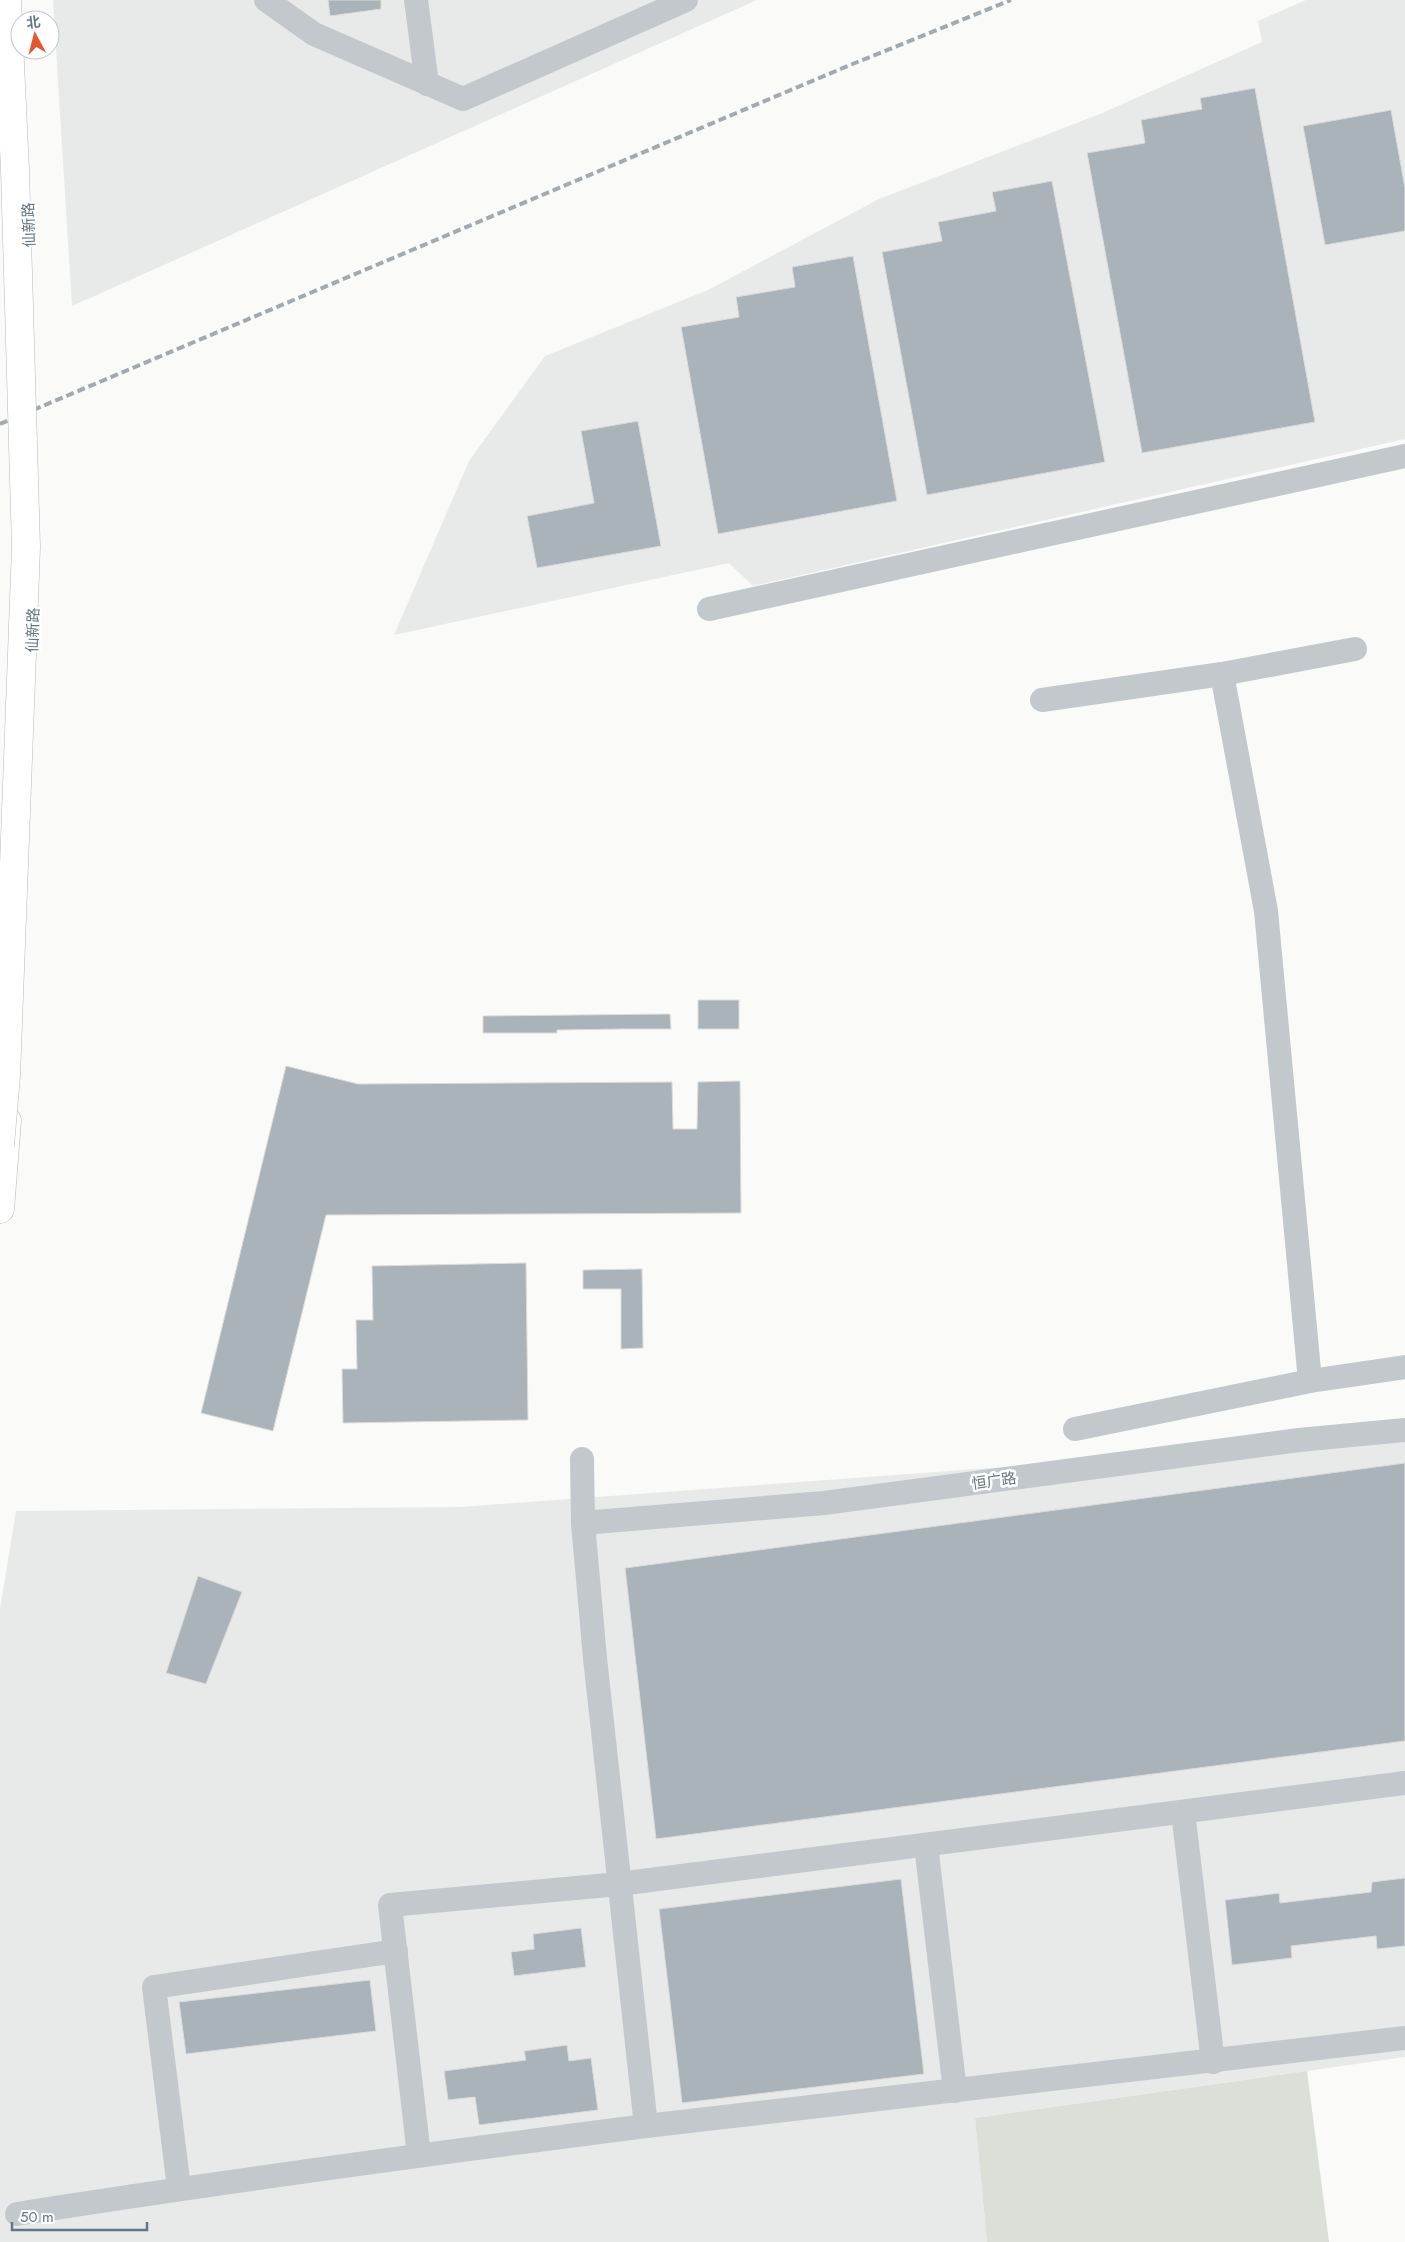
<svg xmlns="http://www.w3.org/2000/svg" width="1405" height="2242" font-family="Jost,'Noto Sans SC',sans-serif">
<rect width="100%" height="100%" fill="#fafaf8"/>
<!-- built -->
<g fill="#e8e9e9">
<path d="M53,0H757L72,306Z"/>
<path d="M1306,0H1405V439L753,586L729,563L394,635L469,461L545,356L708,290L879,199L1100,114L1262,42L1258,21Z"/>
<path d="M1405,1423V2057L975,2118L987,2242H0V1609L16,1511L460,1507L1087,1461Z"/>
</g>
<!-- green -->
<path fill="#dadfd7" d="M1307,2071L1329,2242H987L975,2118Z"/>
<!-- building -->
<g fill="#aab3b9" stroke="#dcdcda">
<path d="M328,0H381V9L330,16Z"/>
<path d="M1255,88L1315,422L1142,453L1087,153L1145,143L1141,120L1202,109L1200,98Z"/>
<path d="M1391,110L1405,188V231L1325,245L1303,126Z"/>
<path d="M1052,181L1105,462L927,495L882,252L942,241L938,222L996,211L992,192Z"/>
<path d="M853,256L897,501L718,534L681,327L739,317L736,297L795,287L792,267Z"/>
<path d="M638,421L661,546L537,568L527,516L594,503L581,431Z"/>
<rect x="698" y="1000" width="41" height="29"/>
<path d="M670,1014L671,1029H621L557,1030V1033H483V1016Z"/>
<path d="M286,1066L358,1084L672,1082L673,1129H697L698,1082L740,1081L741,1213L326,1215L273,1431L201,1413Z"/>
<path d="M526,1263L528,1420L343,1423L342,1369H357L356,1320H373L372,1266Z"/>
<path d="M642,1269L643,1348L621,1349V1289H583V1270Z"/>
<path d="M1405,1463V1741L656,1839L625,1568Z"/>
<path d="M198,1576L242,1592L206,1684L166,1673Z"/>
<path d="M1405,1878V1946L1377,1949L1376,1936L1291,1946L1292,1958L1232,1965L1225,1900L1279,1893L1280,1903L1371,1892L1372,1882Z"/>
<path d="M901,1879L924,2074L682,2103L659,1909Z"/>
<path d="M581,1928L586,1967L514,1976L511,1952L534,1949L533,1934Z"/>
<path d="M370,1980L376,2031L186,2054L179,2002Z"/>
<path d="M567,2045L569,2061L591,2058L598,2110L479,2125L475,2097L448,2100L444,2071L526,2060L524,2051Z"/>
</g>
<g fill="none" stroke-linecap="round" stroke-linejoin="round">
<!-- major casing -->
<g stroke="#b5babe" stroke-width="29">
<path id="major" d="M0,1209L7,1121"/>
</g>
<!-- minor -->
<g stroke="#c3c8cc" stroke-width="24">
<path d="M266,0L314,34L463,99L686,0"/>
<path d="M416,0L427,84"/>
<path d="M709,609L1405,456"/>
<path d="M1222,674L1266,911L1310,1381"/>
<path d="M1042,700L1222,674L1355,649"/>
<path d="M1075,1429L1310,1381L1405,1367"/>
<path d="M583,1523L824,1503L1299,1440L1405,1430"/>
<path d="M1183,1812L1213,2062"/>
<path d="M926,1845L955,2091"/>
<path d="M646,2126L1405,2038"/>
<path d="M419,2155L390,1905L619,1884L1405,1783"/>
<path d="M179,2188L154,1987L396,1951"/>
<path d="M17,2214C226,2181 436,2153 646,2126L595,1658L583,1523L582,1459"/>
</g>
<!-- major -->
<use href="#major" stroke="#fff" stroke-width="28"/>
<!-- rail -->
<path stroke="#a2aab0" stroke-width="4" stroke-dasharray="8 4" stroke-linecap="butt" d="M0,424L850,65L1011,0"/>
<!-- major-bridge casing -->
<g stroke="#b5babe" stroke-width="29" stroke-linecap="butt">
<path id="major-bridge" d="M0,1145L6,1076L26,547L15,170L7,0"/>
</g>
<!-- major-bridge -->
<use href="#major-bridge" stroke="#fff" stroke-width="28"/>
</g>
<g text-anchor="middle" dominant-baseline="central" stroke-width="5" stroke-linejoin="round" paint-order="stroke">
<!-- street labels -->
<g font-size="15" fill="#657683" stroke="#fff">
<text transform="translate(29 225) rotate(-92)">仙新路</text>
<text transform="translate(33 630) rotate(-88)">仙新路</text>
<text transform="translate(994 1481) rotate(-8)">恒广路</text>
</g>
</g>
<!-- north arrow -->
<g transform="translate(35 35) rotate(353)"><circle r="24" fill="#ffffff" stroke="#c1c8cd"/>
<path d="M0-4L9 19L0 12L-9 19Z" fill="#e4572e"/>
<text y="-8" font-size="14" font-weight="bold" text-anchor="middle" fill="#657683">北</text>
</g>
<!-- scale -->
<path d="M12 2222v8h135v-8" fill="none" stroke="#657683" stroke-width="2.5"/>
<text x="20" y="2222" font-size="15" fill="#657683" stroke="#ffffff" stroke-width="4" paint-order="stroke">50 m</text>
</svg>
